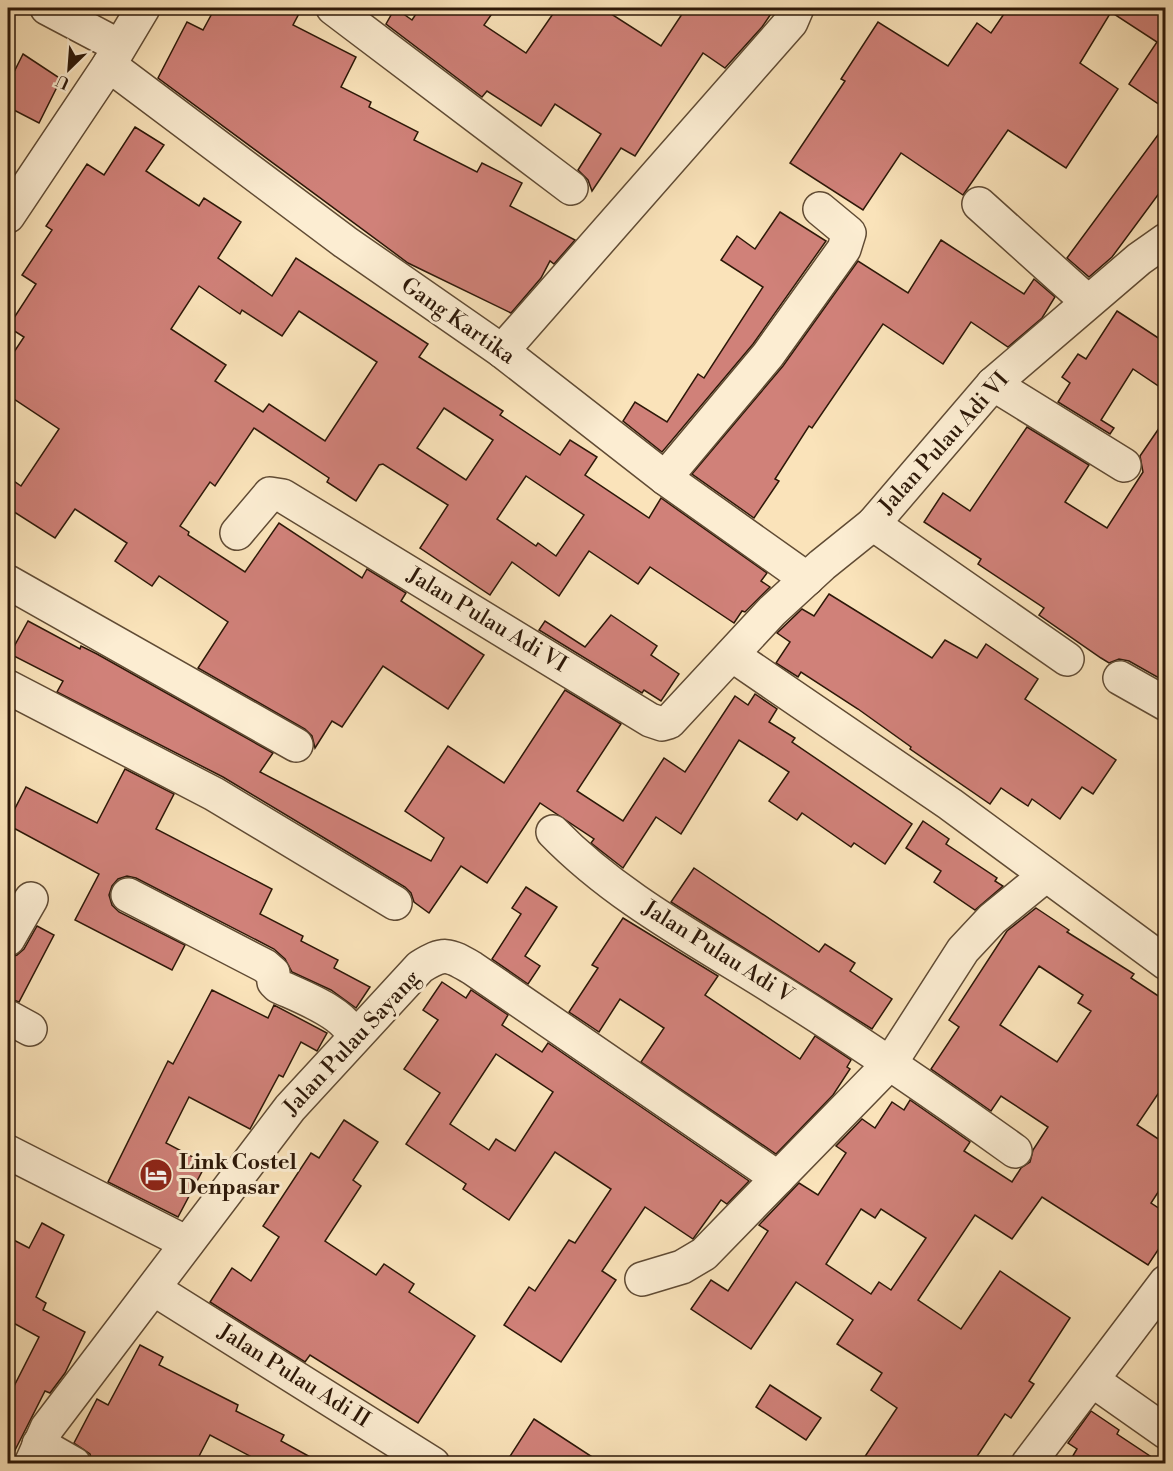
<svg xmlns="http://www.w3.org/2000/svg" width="1173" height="1471" font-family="'Libre Bodoni',serif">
<rect width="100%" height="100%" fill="#fae3ba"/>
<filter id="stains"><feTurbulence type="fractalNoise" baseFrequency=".00333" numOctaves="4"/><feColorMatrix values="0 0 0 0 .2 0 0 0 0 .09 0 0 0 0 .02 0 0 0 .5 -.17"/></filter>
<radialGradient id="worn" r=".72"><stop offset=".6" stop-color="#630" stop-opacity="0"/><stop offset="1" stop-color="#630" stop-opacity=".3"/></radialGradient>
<!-- building -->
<g fill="#d08179" stroke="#2d1808" stroke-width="1.5" fill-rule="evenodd">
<path d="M215,8H302L293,25L356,57L341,87L371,102L369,107L418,132L414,140L477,172L482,163L522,183L510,206L575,240L554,264L550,261L541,278L511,313L408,263L158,78L187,22L203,30Z"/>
<path d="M395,8L412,20L420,8H496L484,25L526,53L557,8H602L661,46L686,8H775L762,27L725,68L703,53L635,156L621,148L592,191L588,180L578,170L601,134L555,104L541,126L487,91L482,97L386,24Z"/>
<path d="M1008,8H1155L1166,15V109L1129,84L1157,42L1111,12L1080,63L1118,89L1066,168L1008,130L963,195L901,153L863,210L790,163L845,81L841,79L878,22L948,66L977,23L991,33Z"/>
<path d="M23,54L61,79L39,123L8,107V84Z"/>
<path d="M1166,124V184L1112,257L1089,277L1067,258Z"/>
<path d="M135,127L164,145L146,171L199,206L204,198L241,222L218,258L272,296L296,258L428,344L419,357L503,411L500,415L560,455L570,440L597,457L585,475L649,518L661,498L767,573L761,581L770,587L745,612L742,611L734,623L650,567L638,584L589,551L559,596L512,562L490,595L420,548L448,505L383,464L379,465L356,501L327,482L329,478L254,428L215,486L210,482L180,526L189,532L188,535L245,572L279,523L362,578L367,569L406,593L401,601L484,655L448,709L383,666L342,727L332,721L315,748L312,736L305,729L198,668L228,622L159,576L152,586L115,561L127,543L75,509L55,538L8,508V477L21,486L59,429L8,395V361L24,337L8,327L36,284L22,275L52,230L46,226L87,164L104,175ZM199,286L240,314L242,310L282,336L299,311L377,362L325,441L269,404L263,412L215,381L226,365L171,329ZM444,408L493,440L466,480L417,448ZM526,476L584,515L556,556L538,543L536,546L497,519Z"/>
<path d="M780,212L826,241L753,344L662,452L623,421L635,402L667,422L698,374L704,378L763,287L721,260L737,236L755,249Z"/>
<path d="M941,240L1024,294L1034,279L1055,297L1042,318L1008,347L971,322L943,364L883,324L812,428L809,426L775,479L779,481L754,518L692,474L783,366L858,261L908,293Z"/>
<path d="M1117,311L1166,343V391L1133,369L1101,420L1114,428L1110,434L1058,402L1070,383L1062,377L1078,354L1086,359Z"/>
<path d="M1166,418V682L1129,661L1119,659L1109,663L1101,658L1039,615L1044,608L978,564L981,559L924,522L943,493L970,511L1027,427L1089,465L1065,502L1107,528L1143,472L1140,456Z"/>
<path d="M829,594L932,658L945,640L977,658L986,644L1038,679L1025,699L1116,760L1093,794L1082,787L1060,819L1032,799L1028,806L1001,788L990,804L910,749L911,747L858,709L801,672L798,677L776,663L790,642L777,633L802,609L814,616Z"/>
<path d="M611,615L657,646L651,655L679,674L661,701L644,690L642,693L539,630L545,621L585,647Z"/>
<path d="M28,621L80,649L81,646L97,654L273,753L260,772L431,861L444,838L405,811L448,746L504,783L565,690L621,724L577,791L623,821L664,758L685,772L735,696L748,705L755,694L777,709L769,722L795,738L792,742L912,824L885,864L854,843L851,847L802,813L797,820L769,801L789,772L739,740L681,834L656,817L623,868L591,843L594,839L540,803L487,883L461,866L429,913L414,902L411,893L405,887L321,836L223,777L57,692L63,681L10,654Z"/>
<path d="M125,769L174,794L156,829L272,889L260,914L303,936L301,941L338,960L334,968L370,987L356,1008L331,990L292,972L285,959L274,949L136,878L127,876L118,879L112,886L109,895L112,905L119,912L185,945L172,970L75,920L99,874L8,825V822L26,787L97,823Z"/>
<path d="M923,821L949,839L946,844L997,878L995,881L1003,886L975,910L934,882L941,871L906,848Z"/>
<path d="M694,868L819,952L825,944L855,963L850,971L892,999L872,1029L671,902Z"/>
<path d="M526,887L557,907L525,956L540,966L528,984L492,959L521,914L512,908Z"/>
<path d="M1036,908L1069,930L1067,932L1134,974L1131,978L1166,1001V1082L1137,1125L1166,1144V1180L1151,1203L1166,1213V1238L1148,1265L1042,1197L1012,1239L975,1215L918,1300L961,1329L1000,1271L1070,1318L1029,1381L1034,1384L1011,1418L1005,1414L972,1464H860L897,1408L871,1390L882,1373L837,1344L853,1320L796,1282L751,1349L691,1309L711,1280L728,1291L768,1231L759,1225L799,1183L818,1195L846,1153L836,1146L862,1119L875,1128L892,1102L904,1110L910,1100L970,1142L964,1151L1012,1182L1021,1168L1030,1162L1033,1150L1048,1127L1001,1096L991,1111L931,1069L959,1027L949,1020L1007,931ZM1039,966L1083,995L1078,1003L1091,1011L1057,1062L1000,1025ZM861,1209L875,1218L881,1209L926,1238L891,1290L879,1282L871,1294L826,1264Z"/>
<path d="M623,918L718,976L705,995L800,1059L815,1036L851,1060L847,1067L850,1069L833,1095L776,1154L641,1062L664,1028L620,999L599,1032L569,1012L598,968L592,965Z"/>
<path d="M37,926L54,935L19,1002L8,998V958L17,955L24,949Z"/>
<path d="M442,982L466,998L471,990L508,1015L502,1025L542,1052L548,1043L749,1181L727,1204L721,1200L693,1239L645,1207L602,1271L616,1280L561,1362L504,1325L529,1287L535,1291L569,1240L575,1243L611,1189L555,1152L509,1220L463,1189L466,1184L406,1144L440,1093L404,1069L438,1020L423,1010ZM496,1054L553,1092L515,1151L496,1139L489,1150L450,1124Z"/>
<path d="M212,990L268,1018L274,1005L327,1033L317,1051L301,1042L283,1077L279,1075L250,1129L189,1097L166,1143L206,1164L178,1217L108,1182L168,1061L173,1064Z"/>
<path d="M344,1120L378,1142L353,1180L361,1186L325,1241L376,1275L384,1264L414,1284L409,1292L475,1336L418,1423L310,1355L305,1362L210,1302L232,1268L251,1281L279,1237L263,1226L311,1153L319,1158Z"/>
<path d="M42,1223L64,1235L36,1297L46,1303L43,1310L85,1332L65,1373L50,1393L45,1391L8,1464V1398L39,1337L8,1320V1237L29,1248Z"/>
<path d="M140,1345L163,1357L159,1365L238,1405L236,1411L284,1435L281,1441L323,1464H265L210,1435L195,1464H97L92,1461L90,1454L74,1443L97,1399L108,1405Z"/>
<path d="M770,1385L821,1418L806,1440L756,1407Z"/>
<path d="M1091,1411L1119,1430L1117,1434L1162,1464H1068L1077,1449L1068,1443Z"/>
<path d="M534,1419L603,1464H505Z"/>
</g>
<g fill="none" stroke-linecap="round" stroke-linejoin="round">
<!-- minor casing -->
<g stroke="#604b34" stroke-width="36">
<g id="minor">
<path d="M47,8L119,46"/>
<path d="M333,8L571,188"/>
<path d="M109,65L345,242L502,351L665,478L807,579"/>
<path d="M979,204L1088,302"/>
<path d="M8,216L109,65L143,8"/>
<path d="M502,351L791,22L797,8"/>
<path d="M993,384L1124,465"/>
<path d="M665,478L768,355L844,249L849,233L820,209"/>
<path d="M873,524L1067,659"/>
<path d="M237,533L270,494L283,496L650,720L662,724L669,722L772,611L822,565L873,524L993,384L1139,259L1166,240"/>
<path d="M8,582L296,745"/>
<path d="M732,655L950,804L1166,963"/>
<path d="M1120,678L1166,704"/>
<path d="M8,687L214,794L395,903"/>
<path d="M553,832C617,898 700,941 777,990C858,1041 937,1095 1015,1151"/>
<path d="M128,895L265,966L273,973L274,982L278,986C299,996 350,1014 353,1039"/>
<path d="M8,939L31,899"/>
<path d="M8,1017L30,1029"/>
<path d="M8,1152L187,1243"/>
<path d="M642,1279L682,1267L704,1254L891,1062L963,950L992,919L1046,875"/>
<path d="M154,1289L433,1464"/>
<path d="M1092,1380L1166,1432"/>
<path d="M39,1444L74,1464"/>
<path d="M31,1464L47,1428L290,1108L420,967C444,952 448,954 472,968L778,1178"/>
<path d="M1028,1464L1166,1282"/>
</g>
</g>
<!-- minor -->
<use href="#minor" stroke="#fcedd2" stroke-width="33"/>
</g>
<!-- icons -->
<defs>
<g id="hotel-disc" transform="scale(1.725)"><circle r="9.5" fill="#8f2418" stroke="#fcedd2"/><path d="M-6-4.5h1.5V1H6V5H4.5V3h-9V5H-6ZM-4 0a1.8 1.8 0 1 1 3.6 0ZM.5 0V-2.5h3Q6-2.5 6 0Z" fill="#fff"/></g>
</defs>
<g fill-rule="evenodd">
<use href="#hotel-disc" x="156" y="1175"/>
</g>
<g text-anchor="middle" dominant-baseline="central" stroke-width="6" stroke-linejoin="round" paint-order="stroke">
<!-- street labels -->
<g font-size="22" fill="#2d1808" stroke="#fcedd2">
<text transform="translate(458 321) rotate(35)">Gang Kartika</text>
<text transform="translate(944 443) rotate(-48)">Jalan Pulau Adi VI</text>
<text transform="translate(487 620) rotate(31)">Jalan Pulau Adi VI</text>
<text transform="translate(718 952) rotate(32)">Jalan Pulau Adi V</text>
<text transform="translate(352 1043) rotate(-47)">Jalan Pulau Sayang</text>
<text transform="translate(294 1376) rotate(32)">Jalan Pulau Adi II</text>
</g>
<!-- poi labels -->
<g font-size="22" font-weight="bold" fill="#2d1808" stroke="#fcedd2" text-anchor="start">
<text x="179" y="1162">Link Costel<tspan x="179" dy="25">Denpasar</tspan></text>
</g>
</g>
<!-- margin -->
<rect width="1173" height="1471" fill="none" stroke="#fae3ba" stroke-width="30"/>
<rect x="9" y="9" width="1155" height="1453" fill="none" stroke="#2d1808" stroke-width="3"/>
<rect x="15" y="15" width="1143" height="1441" fill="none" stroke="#2d1808" stroke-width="1.5"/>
<!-- north arrow -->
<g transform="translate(69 69) rotate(205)" stroke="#fcedd2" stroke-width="4.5" paint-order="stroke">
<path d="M0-4.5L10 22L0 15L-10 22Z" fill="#2d1808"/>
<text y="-9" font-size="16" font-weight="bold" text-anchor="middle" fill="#2d1808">U</text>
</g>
<rect width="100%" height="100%" filter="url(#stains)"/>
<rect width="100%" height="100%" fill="url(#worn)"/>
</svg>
